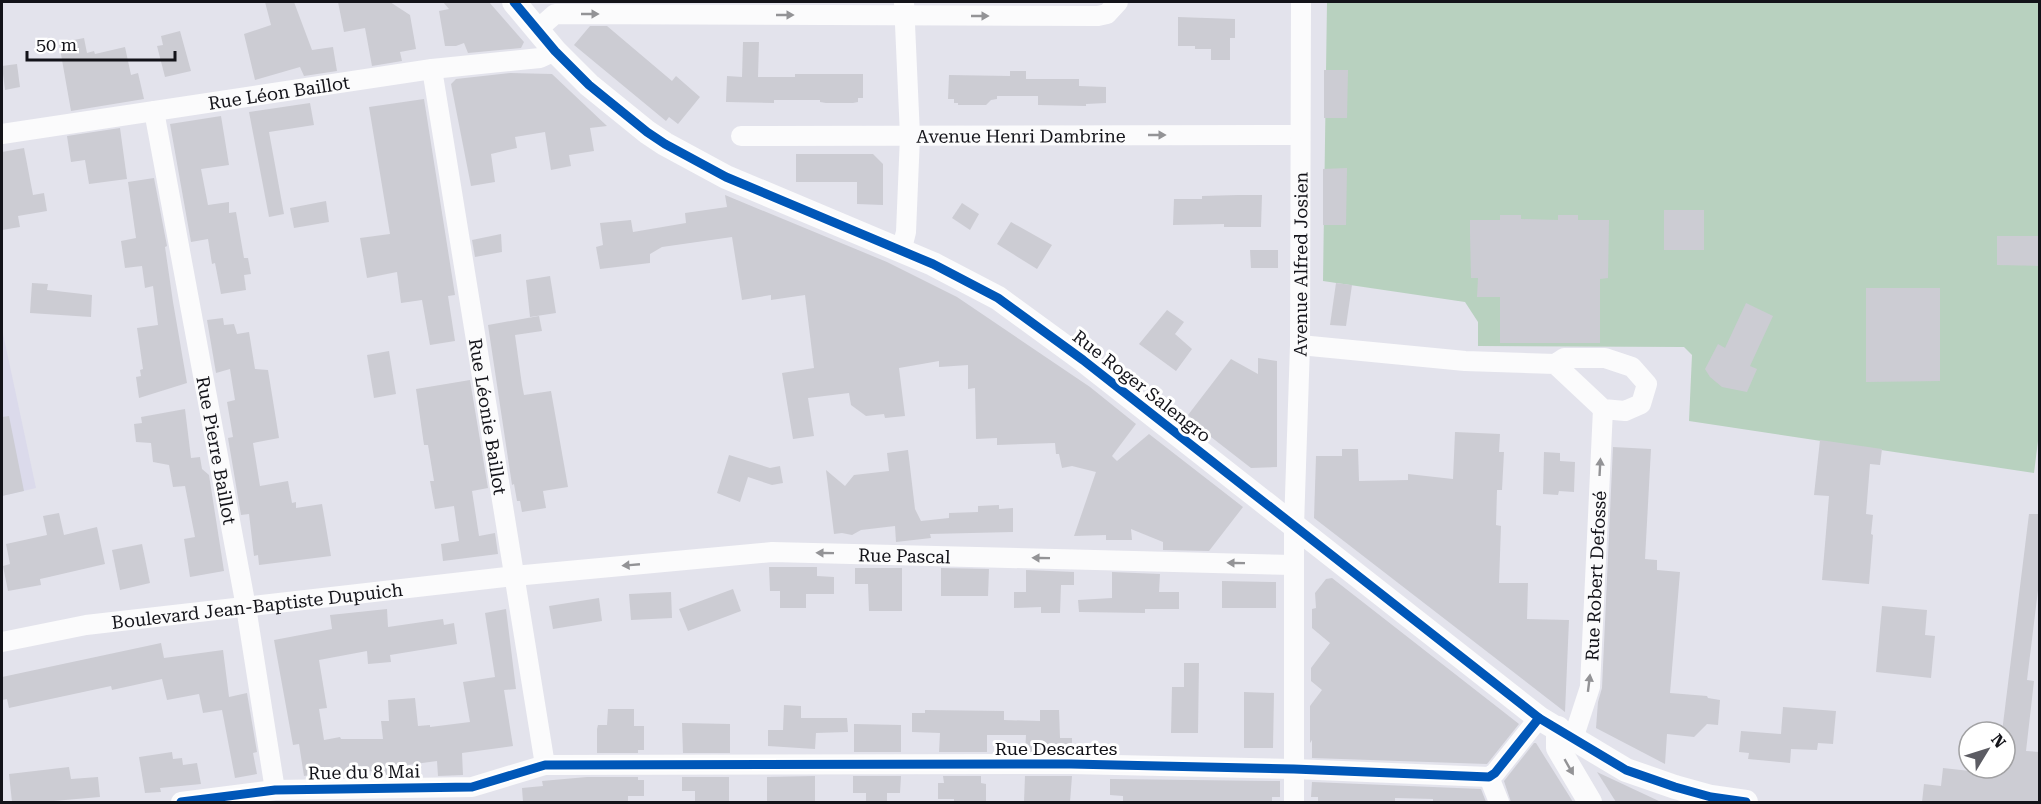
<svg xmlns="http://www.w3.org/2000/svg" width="2041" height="804" font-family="'Roboto Serif',serif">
<rect width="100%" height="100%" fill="#e3e3ec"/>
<!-- built -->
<path fill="#dbdaeb" d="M2,329L36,488L2,496Z"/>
<!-- green -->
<path fill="#b8d1bf" d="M1327,2H2039L2040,425L2034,473L1689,421L1692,355L1684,347L1478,346V322L1465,302L1323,281Z"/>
<!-- building -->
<g fill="#ccccd3">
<path d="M265,2H294L312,50L333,47L337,71L304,76L300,67L255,80L244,34L271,25Z"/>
<path d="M338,2H390L410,15L416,49L400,52L402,61L372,66L365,28L344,32Z"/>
<path d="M443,2H489L524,42L521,48L468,53L464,43L456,46H445L439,11L449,9Z"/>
<path d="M1178,17L1235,19V38H1230V60H1211V49H1195V46H1178Z"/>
<path d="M590,26H607L672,81L676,76L700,97L678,124L669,117L666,121L574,45Z"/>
<path d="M180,31L191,71L165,77L157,46L163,45L161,36Z"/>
<path d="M84,38L87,53L94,51L95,54L125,47L131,75L138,73L144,99L71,111L59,43Z"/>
<path d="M743,42H759L758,77H795V74H863V98H858V102L853,103H826L820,102V100H774V103L726,102L727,76L742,77Z"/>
<path d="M17,64L20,87L5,90L2,66Z"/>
<path d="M1324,70H1348L1347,118H1324Z"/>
<path d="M1010,71H1026V79H1079V86L1106,87V103L1086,104V106L1038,105V96H997V99L991,100L986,105H958V103H954V99H948L949,75L1010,76Z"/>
<path d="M510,73L552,74L607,126L590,128L594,151L569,155L571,166L551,170L545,132L515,137L517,148L491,154L495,182L471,186L451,84L456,79Z"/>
<path d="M424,99L455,295L448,296L455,341L430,345L422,300L401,303L397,272L367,278L360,238L390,234L369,107Z"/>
<path d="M310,103L314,125L269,132L284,214L269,217L249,112Z"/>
<path d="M221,116L229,165L201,169L208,205L229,202V213L236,212L244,258H248L251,274L244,275L246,290L221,294L215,263L212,264L208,239L191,242L170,124Z"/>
<path d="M120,128L127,179L89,184L85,160L71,162L67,136Z"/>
<path d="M24,148L33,195L44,193L47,211L18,216L20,227L2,230V152Z"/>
<path d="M796,154H873L883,164V205L857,204V182H796Z"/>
<path d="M1347,168L1346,225H1323V169Z"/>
<path d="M154,178L167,246L165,247L173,302L187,383L139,398L136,377L141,376L140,370L143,369L137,328L158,325L153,286L145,288L142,266L125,268L121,241L136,238L128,182Z"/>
<path d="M725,195L887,262L957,297L1090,387L1136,424L1112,456L1117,461L1149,434L1243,507L1209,551L1163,550V542L1131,529L1132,540H1106V535L1074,536L1096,472L1072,466L1062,468L1059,454H1056L1055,443L997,445V438L976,439L975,388L968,389V365L939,367V361L899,368L905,416L885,418L884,414L866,416L851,405L849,393L808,398L814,436L793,439L782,373L814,368L805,295L771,300V295L742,300L732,237L662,247L650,254V263L600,269L596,247L603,245L600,223L631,220L633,232L686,223L685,213L727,207Z"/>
<path d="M1238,195H1262L1261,227H1224V224L1173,225L1174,199H1202V196Z"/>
<path d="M326,201L329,222L294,228L290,208Z"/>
<path d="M962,203L979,214L970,230L952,218Z"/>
<rect x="1664" y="210" width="40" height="40"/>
<path d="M1500,215H1521V219L1558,220V215H1578V220H1609L1608,278L1600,279V343H1500V297H1477L1478,278H1471L1470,233V220H1500Z"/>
<path d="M1011,222L1052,245L1037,269L997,244Z"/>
<path d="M501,234L502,252L475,257L472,240Z"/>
<path d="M1997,236H2040V266L1997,265Z"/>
<path d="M1250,250H1278V268H1251Z"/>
<path d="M550,276L556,313L530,317L526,280Z"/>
<path d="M32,283L48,284L47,290L92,295L91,317L30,313Z"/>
<path d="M1336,283L1352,285L1346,326L1330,325Z"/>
<path d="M1866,288H1940V381L1866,382Z"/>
<path d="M1746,303L1773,316L1750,366L1757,369L1747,392L1722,387L1710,377L1705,369L1718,344L1725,348Z"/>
<path d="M1167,310L1184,322L1175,334L1192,349L1176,371L1139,344Z"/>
<path d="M539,316L542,331L515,335L522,385L524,395L551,391L568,487L543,491L546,508L522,512L520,501H517L514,484L512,485L488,325Z"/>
<path d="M223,318L224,325L234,324L237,334L249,332L255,369L268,370L279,438L253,443L260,486L288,481L292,503L296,502V508L322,504L331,556L259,565L258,555L254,556L249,514L241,515L228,438L233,437L227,402L235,400L230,369L216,373L207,320Z"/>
<path d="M389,351L396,394L374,398L367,355Z"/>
<path d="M1258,358L1277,361V467L1251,468L1193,423L1194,421L1188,415L1231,359L1258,374Z"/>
<path d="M470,380L488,488L472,491L479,536L495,533L498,554L443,561L441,544L459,541L454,506L435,509L430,481H434L428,445H424L416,389Z"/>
<path d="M185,409L191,458L200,457L202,469L209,475L224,571L190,577L184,539L195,537L185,486L173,487L169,465L153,462L151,443L136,442L134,424L142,423L141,417Z"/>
<path d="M9,416L24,491L2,496V417Z"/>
<path d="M1455,432L1500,434L1499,452H1504L1502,490H1497L1496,525L1501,526L1499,583H1528L1527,619L1569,620L1565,712L1314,518L1316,456H1342V449H1358L1359,481L1408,480V474L1453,479Z"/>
<path d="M1820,440L1882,449L1880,465L1870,464L1866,514L1873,515L1871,534L1873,535L1869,584L1822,580L1829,496L1814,495Z"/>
<path d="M1613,447L1651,449L1645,559L1657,560V570L1680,572L1670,693L1707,696L1708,698L1720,700L1718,725L1707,724L1694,737L1667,734L1665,764L1596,728L1598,702L1602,688Z"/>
<path d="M908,450L915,509L921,521L949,518V513L978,512V506L999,505V509L1013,508V532L930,534L931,538L896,542L895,526L861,530L852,535L842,533L834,534L826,470L845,486L854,475L889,471L887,453Z"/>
<path d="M1544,452L1560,453V461L1575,462L1574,492L1559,491L1558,495L1543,494Z"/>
<path d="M729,455L770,468L780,466L783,483L772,485L748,477L740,502L717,493Z"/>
<path d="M59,513L64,535L97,527L105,564L49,577L40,579L41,585L8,591L3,566L10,564L6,544L47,535L43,516Z"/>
<path d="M2029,514H2040V574L2027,680L2034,681L2026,751L2040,752V802H1922L1924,784L1941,786L1943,768L1988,773L1989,768H2005V732H2002Z"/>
<path d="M142,544L150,583L120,590L112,550Z"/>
<path d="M769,567H817V576L834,577V594H806V608H780V591H770Z"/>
<path d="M855,568H902V611H869L868,584H855Z"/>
<path d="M941,568L989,569L988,596H941Z"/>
<path d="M1026,570L1074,572V585H1061L1060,613H1041V607L1014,608V592H1026Z"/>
<path d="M1112,572L1160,574L1159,592H1179V609H1145V613L1079,612L1078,600L1112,598Z"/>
<path d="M1332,578L1519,724L1487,764L1312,758V740L1310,743V706L1322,690L1311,681V668L1330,643L1312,628V609L1316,608L1315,593L1326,579Z"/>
<path d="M1222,581L1276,582V608H1222Z"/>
<path d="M733,589L741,611L688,631L679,609Z"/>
<path d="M671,592L672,618L631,620L629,594Z"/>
<path d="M599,598L602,621L553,629L549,606Z"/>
<path d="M1882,606L1927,610L1925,635L1935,636L1931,678L1876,672Z"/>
<path d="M387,609L388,627L443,619L444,625L454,623L457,644L390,655L391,662L368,664L367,651L319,660L327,708L319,709L324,740L340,737L341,739H383L381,721H389L388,700L415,698L418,726L430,725V727L470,722L463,682L495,677L485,613L506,609L516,689L504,690L513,746L462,753L463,775L438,776L437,761L400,766L401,776H386L385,771L326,772L304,776L299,744L293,745L274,640L332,629L330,615Z"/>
<path d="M161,643L164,658L223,650L229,697L247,693L257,752L253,753L257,774L235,778L222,710L203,713L199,694L167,700L162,679L112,690L111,686L9,708L7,699L2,700V677Z"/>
<path d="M1184,663H1199L1198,733H1171L1172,687H1184Z"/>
<path d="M1244,692L1274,693L1273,748H1244Z"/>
<path d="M784,705L801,706V718H847L848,732L816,733L815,749L768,746V730H783Z"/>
<path d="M1783,707L1836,711L1833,744L1818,743L1817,750L1791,749L1790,763L1748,759L1749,753L1739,752L1741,731L1781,734Z"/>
<path d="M608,709H634V726H644V750H638V753H597V729L598,725H607Z"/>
<path d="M925,710L1004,711V720L1040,721V710H1059L1060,738H1072V752H1025L1026,735H987V752H939L940,733L912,732V713H925Z"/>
<path d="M682,723L730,724V753H683Z"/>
<path d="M854,724L901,725V752H854Z"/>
<path d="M1534,743H1536L1573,802H1511L1504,781Z"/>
<path d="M172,752L173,759L182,758L183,765L197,763L201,784L160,788L161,792L145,793L139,757Z"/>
<path d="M69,767L71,779L98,777L100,797L42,802H12L9,774Z"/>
<path d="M1597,772L1661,802H1616Z"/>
<path d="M815,776V802H767V777Z"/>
<path d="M853,776H901L900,793H887V802H866V793H853Z"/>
<path d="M943,776H981V783L986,784V802H954V799H938V783H944Z"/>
<path d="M1025,776H1072L1070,802H1024Z"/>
<path d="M587,777H638V780H644V796H628V802H523L522,788L543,786L542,781Z"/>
<path d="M682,777H729V801L695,802V791H682Z"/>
<path d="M1110,779L1280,781V797H1272V802H1123V796L1110,795Z"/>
<path d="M1312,782L1481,789L1486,802H1433V799L1395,798V802H1318V797H1311Z"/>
</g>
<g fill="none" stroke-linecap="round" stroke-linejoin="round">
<!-- minor -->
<g stroke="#fbfbfc" stroke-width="20">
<path d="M538,29L555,14L1098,16L1107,14L1118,2"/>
<path id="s1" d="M432,69L545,765"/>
<path id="s2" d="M154,111L246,607L275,790"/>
<path id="s3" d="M2,134L432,69L540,58L555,51"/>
<path id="s4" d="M741,136L1300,135"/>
<path d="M901,252L906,232L910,136L904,2"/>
<path d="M1300,345L1465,361L1555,364L1603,409L1625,411L1641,404L1647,384L1632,367L1605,358H1564L1555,364"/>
<path id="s5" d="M2,642L86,625L514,576L772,552L1294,565"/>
<path id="s6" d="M1573,739L1590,687L1603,409"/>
<path d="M1489,777L1499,802"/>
<path d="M181,802L275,790L472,787L545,765L1071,764L1294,769L1489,777L1495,773L1539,718"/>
<path id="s7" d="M1294,802V526L1300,345L1301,2"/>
</g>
<!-- tertiary -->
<g stroke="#fbfbfc" stroke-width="24">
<path d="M514,2L555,51L589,85L647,132L665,144L726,177L933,264L998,298L1083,360L1539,718L1626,770L1675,787L1711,797L1746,802"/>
<path d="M1558,728V748L1590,802"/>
</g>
<!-- cycleway casing -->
<g stroke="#fff" stroke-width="13">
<g id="cycleway">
<path d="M514,2L555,51L589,85L647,132L665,144L726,177L933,264L998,298L1083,360L1539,718L1626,770L1675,787L1711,797L1746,802"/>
<path d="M181,802L275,790L472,787L545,765L1071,764L1294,769L1489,777L1495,773L1539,718"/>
</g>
</g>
<!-- cycleway -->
<use href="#cycleway" stroke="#0057b8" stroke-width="9"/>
</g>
<!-- one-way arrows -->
<defs><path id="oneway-solid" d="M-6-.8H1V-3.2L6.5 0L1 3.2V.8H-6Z" transform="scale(1.5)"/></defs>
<g fill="#939396">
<use href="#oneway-solid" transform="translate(590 14)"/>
<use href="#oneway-solid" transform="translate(785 15)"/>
<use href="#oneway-solid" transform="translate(980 16)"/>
<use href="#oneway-solid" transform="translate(1157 135)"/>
<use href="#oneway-solid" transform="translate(1600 467) rotate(-87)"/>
<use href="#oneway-solid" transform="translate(825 553) rotate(-179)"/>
<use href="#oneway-solid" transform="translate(1041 558) rotate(-179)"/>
<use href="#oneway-solid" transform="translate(1236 563) rotate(-179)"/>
<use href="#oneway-solid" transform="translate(631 565) rotate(175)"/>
<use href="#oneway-solid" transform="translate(1589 683) rotate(-83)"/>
<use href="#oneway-solid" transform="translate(1569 767) rotate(60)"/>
</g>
<g text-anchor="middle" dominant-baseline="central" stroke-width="6" stroke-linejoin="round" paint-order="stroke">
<!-- street labels -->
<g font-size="18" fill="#131319" stroke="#fff">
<text stroke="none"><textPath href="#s3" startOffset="280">Rue Léon Baillot</textPath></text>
<text stroke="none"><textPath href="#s4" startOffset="280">Avenue Henri Dambrine</textPath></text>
<text stroke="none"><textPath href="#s7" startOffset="538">Avenue Alfred Josien</textPath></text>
<text transform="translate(1142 386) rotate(38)">Rue Roger Salengro</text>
<text stroke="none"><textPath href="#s1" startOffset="352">Rue Léonie Baillot</textPath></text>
<text stroke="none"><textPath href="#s2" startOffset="345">Rue Pierre Baillot</textPath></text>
<text stroke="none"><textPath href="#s5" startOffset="908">Rue Pascal</textPath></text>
<text stroke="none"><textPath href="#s6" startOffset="166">Rue Robert Defossé</textPath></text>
<text stroke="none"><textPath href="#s5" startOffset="258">Boulevard Jean-Baptiste Dupuich</textPath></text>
<text x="1056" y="748">Rue Descartes</text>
<text transform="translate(364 772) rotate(-1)">Rue du 8 Mai</text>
</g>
</g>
<!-- border -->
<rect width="2041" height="804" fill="none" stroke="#131319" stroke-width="6"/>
<!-- north arrow -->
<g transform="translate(1987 750) rotate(52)"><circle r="28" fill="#ffffff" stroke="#a1a1a3" stroke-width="1.5"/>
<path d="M0-4.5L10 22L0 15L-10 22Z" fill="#5c5c63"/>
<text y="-9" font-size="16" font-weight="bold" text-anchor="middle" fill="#131319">N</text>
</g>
<!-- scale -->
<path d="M27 51v9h148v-9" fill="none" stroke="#131319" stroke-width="3"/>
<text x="36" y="51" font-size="18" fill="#131319" stroke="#ffffff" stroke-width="4.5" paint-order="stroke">50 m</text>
</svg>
